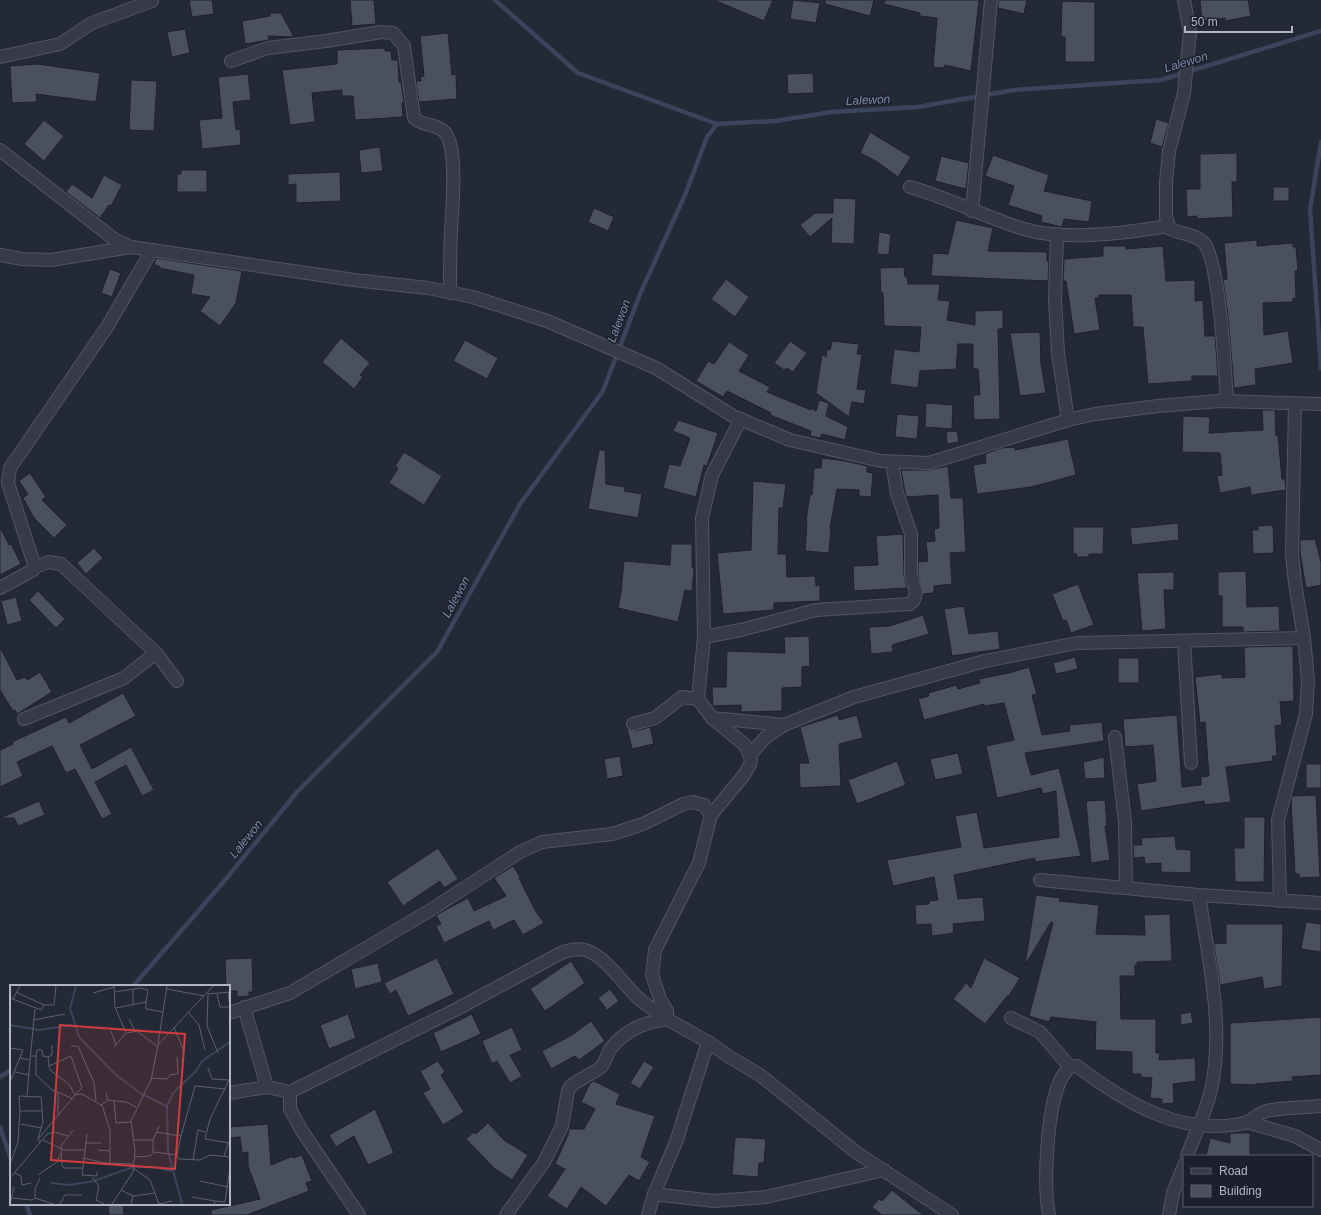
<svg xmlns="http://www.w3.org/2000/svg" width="1321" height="1215" font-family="Helvetica,sans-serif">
<rect width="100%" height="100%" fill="#242936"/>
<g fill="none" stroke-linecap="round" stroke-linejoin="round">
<!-- stream -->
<g stroke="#3b445d" stroke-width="4.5">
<path d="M495,0L578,73L717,124L775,121L832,112L918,107L1014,90L1161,80L1321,31"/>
<path d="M1321,142L1310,209L1321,368"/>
<path d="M133,986L221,885L298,791L437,652L520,504L603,391L640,294L685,195L707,137L717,124"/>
<path d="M0,1077L11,1070"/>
<path d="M0,1127L11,1159"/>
<path d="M26,1204L30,1215"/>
</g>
</g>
<!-- building -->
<g fill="#4a5060" stroke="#1e222e">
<path d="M189,0H212L214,14L192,17Z"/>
<path d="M350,0H374L376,24L352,26Z"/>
<path d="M714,0H773L764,21Z"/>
<path d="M793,0L820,3L816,23L790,19Z"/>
<path d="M825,0H874L870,16L825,4Z"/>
<path d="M885,0H979L971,71L945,65L944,68L933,67L937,18L920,16V13L884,4Z"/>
<path d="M998,0H1027L1024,14L998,8Z"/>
<path d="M1200,0H1248L1251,16L1225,21V18L1202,21Z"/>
<path d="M1062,1L1095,2V62H1065V37H1061Z"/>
<path d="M270,13H281L294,37L268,36L269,40L245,44L242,21L270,16Z"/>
<path d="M185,29L190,53L172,57L167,32Z"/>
<path d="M448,33L452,75L456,74L457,99L419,102L416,81H421L420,77L424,76L420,36Z"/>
<path d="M385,48V51H391L392,60H398L399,82H401L404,103H402L403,117L355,120L353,96H342V90L312,93L315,122L290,125L282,70L337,64V50Z"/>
<path d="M38,64L100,73L96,102L36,94L37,102L12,103L10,66Z"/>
<path d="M813,73L814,93L788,94L787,74Z"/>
<path d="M248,74L251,100L233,102L236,130L240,129L241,145L202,149L199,120L222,118L218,77Z"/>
<path d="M131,80L157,81L154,131L129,130Z"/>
<path d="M1156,119L1169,123L1162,147L1150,143Z"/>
<path d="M44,120L64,136L44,161L24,144Z"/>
<path d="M870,132L911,157L898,177L876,161L860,153Z"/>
<path d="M380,147L383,171L361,173L359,150Z"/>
<path d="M1237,153V182H1232L1233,217L1197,219V216L1187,217L1186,189H1200V154Z"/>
<path d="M993,155L1049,175L1044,191L1092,201L1089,222L1064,219L1062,227L1041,222L1042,216L1008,205L1014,186L985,176Z"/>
<path d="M941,156L969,163L966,189L935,181Z"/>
<path d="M181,170H207V192H177V174H181Z"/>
<path d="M340,172L341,201L296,203V184L288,185V174Z"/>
<path d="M104,175L122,185L111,206L109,205L100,218L66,192L72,184L92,198Z"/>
<rect x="1273" y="187" width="16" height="14"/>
<path d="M833,198L856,199L854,244L831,243L832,218L810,237L800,225L815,213H833Z"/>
<path d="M594,208L614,217L608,231L588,222Z"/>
<path d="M956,220L993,228L988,251L1047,252V261H1049L1048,281L931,276L933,253L948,254Z"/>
<path d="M879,232L891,234L889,255L877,254Z"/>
<path d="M1257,240V246L1293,243V247H1296L1298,271H1295L1296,299L1293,298V302L1263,303L1264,335L1288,331L1293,363L1255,369L1256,385L1234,388L1228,316L1223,280L1227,279L1224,243Z"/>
<path d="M1103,246H1126V249L1163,246L1166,281L1195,280V301L1203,300L1205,336H1215L1218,376H1192V381L1148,384L1143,327H1133L1131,295H1099V298H1095L1100,330L1074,334L1066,281H1063L1064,259L1103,256Z"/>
<path d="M156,258L242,271L236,303L220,326L200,311L210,297L191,294L194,275L159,268V266L154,265Z"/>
<path d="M904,267L905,277L907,276L908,284H940L938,300L950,301L947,320L975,325V311L1003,310V329H998L1000,419L974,420L973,395H980L978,369H973V344H958L956,369L920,371L918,388L890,384L894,349L919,352L921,327L884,326L883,293H881L880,268Z"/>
<path d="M110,269L121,273L112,297L101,293Z"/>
<path d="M726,279L749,297L735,317L711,299Z"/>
<path d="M1040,332L1041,364L1046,393L1020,396L1010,333Z"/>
<path d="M341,338L370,363L360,375L363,377L354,389L322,362Z"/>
<path d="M465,340L498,358L487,379L453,361Z"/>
<path d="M790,341L807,353L793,372L787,368L784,370L774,363Z"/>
<path d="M832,341L859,344L857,354H862L857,389L866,390L864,404L852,402L849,417L816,393L822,354L826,357L827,349L830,350Z"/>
<path d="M729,342L749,355L739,371L770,387L767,392L811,410V408L816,411L819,400L829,403L826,416L848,427L845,440L822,434L820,438L810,436L811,431L770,415L771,413L727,391L723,397L696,381L708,361L714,364Z"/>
<path d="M926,403L953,405L952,429L925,427Z"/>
<path d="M1262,410H1275L1276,436L1278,435L1282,479H1285L1286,490L1251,495L1250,487L1220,493L1217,476L1222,475L1220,453L1182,452L1183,416L1210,417L1209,433L1263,430Z"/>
<path d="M897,414L919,416L917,439L895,437Z"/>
<path d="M678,420L718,433L707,466L704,465L696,497L663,488L669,464L680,466L690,438L673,431Z"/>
<path d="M957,431L959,442L947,444L946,432Z"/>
<path d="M1068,439L1076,475L1031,487L977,494L973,465L986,463L985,454L1001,448L1015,447V450Z"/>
<path d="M599,450H605L606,484L625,487L624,491L642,494L638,518L588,509Z"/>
<path d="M404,452L442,476L424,505L389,483L398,468L395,466Z"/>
<path d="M822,458L846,461L867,466V472L873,473L871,497L859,496V490L837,489L830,528H831L829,553L805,551L807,521H806L810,494L812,495L814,468H821Z"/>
<path d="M948,466L951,498H963L966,552L950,553L952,584L934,586V593L923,594L918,574V562L928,561L926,542L935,541L934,529L939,528L938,495L906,497L901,470H929Z"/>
<path d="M30,473L46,497L42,500L67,525L54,538L34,518L23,498L28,494L19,481Z"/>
<path d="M753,481L786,484L783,508H779L778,554H786L787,577L815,576L816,586L820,585V601L774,603V610L723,614L717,553L751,550Z"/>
<path d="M1178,523L1179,540L1132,545L1130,528Z"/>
<path d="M1273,525L1274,553L1253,554L1252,530H1258V526Z"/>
<path d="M0,527L9,545L11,544L21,564L0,575Z"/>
<path d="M1073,527H1104L1103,554H1089V557H1076L1077,554H1073Z"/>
<path d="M903,534L904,575L907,588L854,591L853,566L878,565L876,536Z"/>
<path d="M1315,539L1321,562V585L1306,588L1300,553V540Z"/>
<path d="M671,544H692V567L694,568L692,591L685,590L678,622L618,608L621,592L624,561L670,565Z"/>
<path d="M94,548L103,558L86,574L77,563Z"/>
<path d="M1246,571L1247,607L1279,606L1280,631L1243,632V627H1222V596H1218V572Z"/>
<path d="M1174,572V590H1164L1166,629L1142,631L1137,573Z"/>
<path d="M1078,584L1094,625L1071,633L1066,620L1063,621L1052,594Z"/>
<path d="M38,591L65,619L56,628L29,600Z"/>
<path d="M16,597L22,621L7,625L1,601Z"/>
<path d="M964,606L969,634L998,631L1000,649L952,656L944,609Z"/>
<path d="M923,615L929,634L892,645L893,652L871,654L869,627L890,626Z"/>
<path d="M809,636L810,666L802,667V687L782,688V711L741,712V705L713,706L712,687H726L727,651L785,653L784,637Z"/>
<path d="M1293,646L1294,701L1280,702L1282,725L1275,726L1277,756H1272L1273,761L1226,767L1231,802L1205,805L1204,801L1141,811L1137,784L1156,781L1153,745L1125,747L1123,719L1177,715L1182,787L1201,785V777L1209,776L1205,722L1200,723L1195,677L1222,674V678L1245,677L1244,647Z"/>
<path d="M0,647L17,680L25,677L27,680L40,672L52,692L17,714L15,710L13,711L0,690Z"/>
<path d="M1075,657L1078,669L1056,674L1053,663Z"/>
<rect x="1118" y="658" width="21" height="25"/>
<path d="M1029,667L1037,694L1032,695L1042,735L1070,731L1069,725L1102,722L1104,741L1025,753L1031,775L1059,768L1081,856L1035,862V858L954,875L958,899L983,897L985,921L953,924L954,933L932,936L931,924L916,925L915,905L929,904V901L938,900L934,877L893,886L887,860L961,847L955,816L977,812L984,848L1059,837L1056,791L1043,794L1041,788L997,798L986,746L1014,740L1004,703L984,706V704L924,720L918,699L929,696L928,693L957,685L958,689L980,683L979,679L1009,673Z"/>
<path d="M123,693L136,716L80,745L92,769L131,747L154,790L142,796L126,765L95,782L112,814L102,819L75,769L66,773L52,746L17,762L23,776L0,787V750L13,744L12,742L66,717L69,723Z"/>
<path d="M838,715L839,720L857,715L863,738L839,744L841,786L800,788L799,763H809L800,727Z"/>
<path d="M650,727L654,744L632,749L627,729L635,731Z"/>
<path d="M958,753L963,774L935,780L930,759Z"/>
<path d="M620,756L623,776L607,779L604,759Z"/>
<path d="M1104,757L1105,778L1085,779L1083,762Z"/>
<path d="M897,761L906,785L857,804L848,780Z"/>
<rect x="1306" y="764" width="15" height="24"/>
<path d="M1316,795L1320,877L1299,878V874H1295L1291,800L1292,796Z"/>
<path d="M1105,800L1107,826H1105L1110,860L1091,863L1086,801Z"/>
<path d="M39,801L45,815L18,826L14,818H0Z"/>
<path d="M1244,817H1265L1264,882H1235L1234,848H1244Z"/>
<path d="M1175,836L1176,849L1191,850V873L1161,872V863L1145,864L1144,857L1134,858L1133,845H1142L1141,838Z"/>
<path d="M438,848L458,879L444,888L440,881L403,906L387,882Z"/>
<path d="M513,866L520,877L519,878L535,910L544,923L523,935L514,920L493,930L489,921L444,943L436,926L441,924L436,915L468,898L474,911L506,896L494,878Z"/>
<path d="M1036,895L1060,898L1059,901L1099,905L1096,934L1145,935L1144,915L1170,914L1172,961L1137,962V965H1135V976H1120L1121,1019H1156V1053H1160L1159,1060L1195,1058L1196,1081L1173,1084L1174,1103L1162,1104V1099L1150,1098L1152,1078L1141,1077V1074H1132V1052L1095,1050L1096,1022L1051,1017L1049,1022L1029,1016L1053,923L1051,922L1025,965Z"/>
<path d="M1306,922L1321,924V952L1301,949Z"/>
<path d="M1226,924H1283L1282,986L1264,989L1262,977L1220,985L1214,944L1226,943Z"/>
<path d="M252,958L253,992H249V996L237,997V991H229V986H226L225,959Z"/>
<path d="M437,958L454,994L408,1016L396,990L390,994L384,983Z"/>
<path d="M984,958L1020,978L1009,996L1008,995L985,1024L953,999L966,983L971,988Z"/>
<path d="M571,961L585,983L545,1011L530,989Z"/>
<path d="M378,963L382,982L355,989L351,969Z"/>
<path d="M610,989L619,1001L607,1010L598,998Z"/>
<path d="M1191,1012L1193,1023L1181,1025L1180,1014Z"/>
<path d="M348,1014L356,1038L329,1049L320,1025Z"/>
<path d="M472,1014L481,1034L441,1052L433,1033Z"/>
<path d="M1321,1017V1075L1292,1077L1293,1081L1256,1084V1085L1230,1084V1023Z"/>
<path d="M591,1021L605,1041L579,1060L575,1056L551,1069L542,1051L572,1035Z"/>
<path d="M512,1027L522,1050L510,1055L522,1076L510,1083L497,1061L492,1064L482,1041Z"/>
<path d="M438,1061L445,1072L441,1075L464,1112L443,1125L423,1093L430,1089L420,1071Z"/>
<path d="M644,1061L654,1067L640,1089L630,1083Z"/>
<path d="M594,1081L620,1094L616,1104L655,1116L641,1157L650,1162L639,1181L629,1175L606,1206L581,1187L567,1209L547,1196L565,1169L555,1164L568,1135L569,1129H584L595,1109L581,1102L590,1083Z"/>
<path d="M375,1109L394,1153L368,1165L354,1136L336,1147L329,1135Z"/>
<path d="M488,1123L504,1140L528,1155L512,1180L494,1168L466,1139L474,1132L476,1134Z"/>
<path d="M268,1124L271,1165L293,1156V1158L302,1155L312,1181L306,1183L309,1191L247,1215H211V1210L260,1199L248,1166V1152L242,1153L240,1137L229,1138V1127Z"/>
<path d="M1230,1133H1250V1156H1206L1210,1138L1230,1143Z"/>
<path d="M735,1137L766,1139L764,1163H759L758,1177L732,1175Z"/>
<path d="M892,1190L923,1215H882L872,1207L879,1199L882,1201Z"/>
<path d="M108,1204H123L124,1215H109Z"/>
</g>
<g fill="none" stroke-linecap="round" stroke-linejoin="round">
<!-- street casing -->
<g stroke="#525662" stroke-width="14">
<g id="street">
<path d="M1184,0L1190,32L1184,93L1169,151L1166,182V217L1170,229C1181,234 1195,234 1203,242C1220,259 1225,372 1227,401"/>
<path d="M0,57L60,44L92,23L152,1"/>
<path d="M231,61L268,48L326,41L381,32L393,33L404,46L414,118C423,127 439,123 446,134C458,151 452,211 451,231C450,252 450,272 450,293"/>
<path d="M0,150L114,239L131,247L354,280L428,288L473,297L547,321L656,368L733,416L790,440L881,461L929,463L1068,420L1095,414L1158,406L1219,401L1321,404"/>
<path d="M910,187C949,198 985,217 1024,229C1063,241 1127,233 1168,226"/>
<path d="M972,211L991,0"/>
<path d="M1057,234L1055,299L1058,353L1068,420"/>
<path d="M0,255L22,259L51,260L131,247"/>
<path d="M35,567L8,483L10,468L107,327L152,250"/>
<path d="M0,588L33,570L35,567L49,562L61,564L156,653L177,681"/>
<path d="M704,637L741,630L816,610L910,604L914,600L916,592L911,575V534L897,493L892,462"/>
<path d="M1184,641L1191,763"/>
<path d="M698,699L712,718L745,745L751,759L750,765L744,775L711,815L699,863L655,950L652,975L660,999L667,1011V1019L708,1042L728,1056L760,1075L857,1153L952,1215"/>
<path d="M712,718L784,725"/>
<path d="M24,719L124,678L156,653"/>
<path d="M633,724L655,718L682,697L698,699L704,637L702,518L712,475L741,419"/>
<path d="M1115,737L1125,822L1126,888"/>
<path d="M750,755L766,737L784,725L854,697L985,661L1077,643L1304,638"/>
<path d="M1040,880L1199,895L1321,903"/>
<path d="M1280,901L1278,820L1306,714L1308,681L1304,638L1295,583L1292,554L1295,403"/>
<path d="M244,1007L267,1087"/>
<path d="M229,1013L290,993L429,911L520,852L542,842L612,834L643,824L683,804L693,802L704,805L711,815"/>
<path d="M1011,1018L1040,1032L1070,1067"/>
<path d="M229,1093L267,1087L290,1092"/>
<path d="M1247,1122L1295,1136L1321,1150"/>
<path d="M1187,1156C1195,1134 1206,1112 1211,1090C1225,1028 1208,957 1199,895"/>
<path d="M654,1194L676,1142L708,1042"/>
<path d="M359,1215L302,1131L290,1109V1092L457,1009L561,953C569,950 576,948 585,950C604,955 623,983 637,997C646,1005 657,1012 667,1019C643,1023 627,1029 611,1048C607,1053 606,1062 601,1067C592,1074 579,1079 570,1087L568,1091L562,1126L544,1162L506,1215"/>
<path d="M648,1215L654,1194L714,1201L766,1197L884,1170"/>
<path d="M1049,1215C1043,1184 1047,1107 1061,1079C1063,1074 1067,1070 1070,1067L1077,1066C1126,1103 1181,1137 1245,1123C1253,1121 1258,1113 1266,1111C1284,1107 1303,1108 1321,1106"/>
<path d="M1169,1215L1173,1193L1184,1165"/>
</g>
</g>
<!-- street -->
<use href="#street" stroke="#373b47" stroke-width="12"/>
</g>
<g text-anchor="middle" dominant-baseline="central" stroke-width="3" stroke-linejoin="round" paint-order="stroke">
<!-- water labels -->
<g font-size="12" font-style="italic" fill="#7d89a8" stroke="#1c202c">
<text transform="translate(1186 62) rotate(-17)">Lalewon</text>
<text transform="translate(868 100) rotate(-3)">Lalewon</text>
<text transform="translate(619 321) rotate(-69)">Lalewon</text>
<text transform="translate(456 597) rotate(-61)">Lalewon</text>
<text transform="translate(246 839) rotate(-51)">Lalewon</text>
</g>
</g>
<!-- overview -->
<g transform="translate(10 985)">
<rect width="220" height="220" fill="#242936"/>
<path fill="none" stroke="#3b445d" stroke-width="2" d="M66,1L60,23L69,52L105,89L130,108L156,121M0,40L29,45L62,40M41,198L59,200L84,196L123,182H144L162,186M172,219L158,167L157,121L163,108L186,86L192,76L220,57"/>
<path fill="none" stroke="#5d616e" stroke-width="1" d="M104,1L105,22L116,48M157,4L194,11M123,5V19M6,7L34,20M105,7L130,3L138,5L136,17L106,23M218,7L220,22M83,8L104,2M198,9L197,41L208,68M198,9L220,7M207,9L210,22H220M0,13L31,25L34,20H44L46,1M3,14L10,1M136,17V24L153,27M178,27L189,40L195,65M119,34L125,46M23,35L55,29M164,42L173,64M101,46L106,60M117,48L127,46L148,62M148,59L157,1M61,61H68L84,98L86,116M104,62L116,48M0,63L13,65L0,97M21,71H26V90L42,105L48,107V131M26,71L27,65H32L33,71L38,72M10,73L20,75L25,24M39,81L61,71L72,103L65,110L59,99L41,86L39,81L38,72L42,70V60M198,83L202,94L219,95M5,87L19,90M141,93L157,94L160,90L168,89L167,72M48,107L63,114M96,108L98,115L116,117L126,122M17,111L20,75M104,116L106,138L121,137M92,120L100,145V178M11,139L31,143M63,145L51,161L52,181L54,183H72M146,147L171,151L167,170M77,149L72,190L87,191V187M171,151L185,101L216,104M29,153L65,110L72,109L91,120L98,115M33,155L54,165H74M124,155H143M30,158L28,154L33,137L31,112L9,111L10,126H31M75,158H91M219,158L195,154L200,134L219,95M88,165L100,166M143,167V155L149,141M214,171L220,154M125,172L140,171L144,167L167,170L169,174L190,175L200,170L220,172M73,173L95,178L124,179M183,175L188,145L195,147M0,179L8,157L10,126M123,183L140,195L149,219M5,188L11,191L12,200L21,198M28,190L47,177L51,168M82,192L89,201L86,215L94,219M0,193L37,149L44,147L58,151M190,196L218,202M111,205L123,211L121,219M123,211L145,208M182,212L205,216M2,213L22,215L25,213L43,219M25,213V204L30,193M0,219L4,202M50,219L55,210H72M102,219L123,187L125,165L121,136L141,95L148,60L203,1M149,219L162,216M204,219L205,216L215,217L220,183"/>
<path fill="#d13d3f" fill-opacity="0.15" stroke="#d13d3f" stroke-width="2" d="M50,40L175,49L165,184L41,175Z"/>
<rect width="220" height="220" fill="none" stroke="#b2b6c3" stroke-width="2"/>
</g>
<!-- legend -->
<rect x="1183" y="1155" width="130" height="52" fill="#1c202c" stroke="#585c68"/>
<rect x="1191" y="1168" width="20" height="6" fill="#373b47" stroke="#585c68"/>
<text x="1219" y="1175" font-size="12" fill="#b2b6c3">Road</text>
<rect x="1191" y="1185" width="20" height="12" fill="#4a5060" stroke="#585c68"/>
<text x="1219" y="1195" font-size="12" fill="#b2b6c3">Building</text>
<!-- scale -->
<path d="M1185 26v6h107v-6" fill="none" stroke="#b2b6c3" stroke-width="2"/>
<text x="1191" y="26" font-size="12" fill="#b2b6c3" stroke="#1c202c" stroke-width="3" paint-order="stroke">50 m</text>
</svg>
